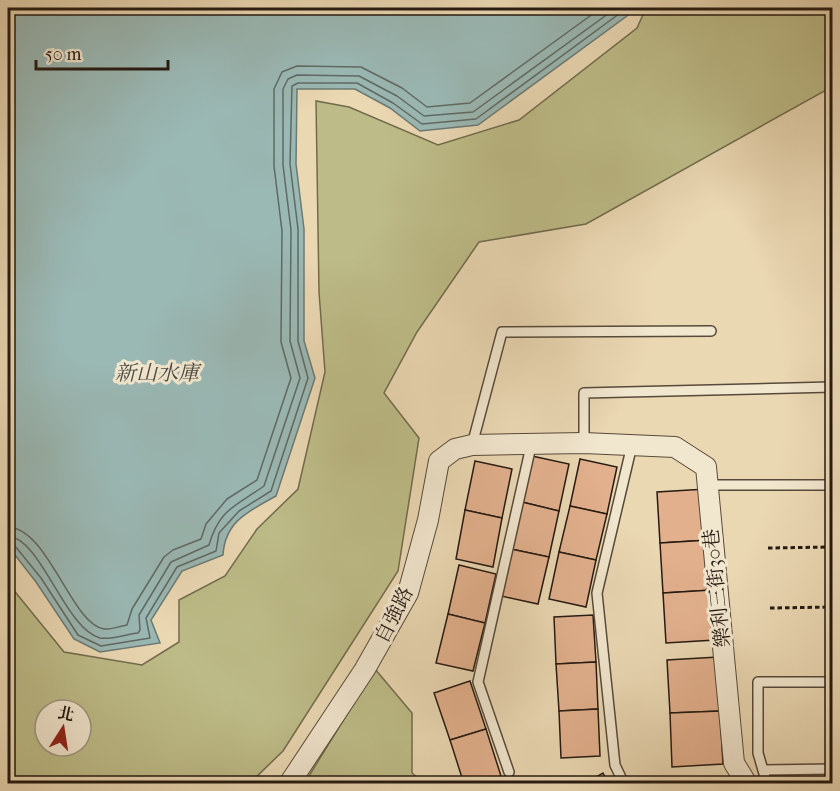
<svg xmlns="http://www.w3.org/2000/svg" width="840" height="791" font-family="'IM FELL French Canon','Noto Serif TC',serif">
<rect width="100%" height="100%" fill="#ead8b3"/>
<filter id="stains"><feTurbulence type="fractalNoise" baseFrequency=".00333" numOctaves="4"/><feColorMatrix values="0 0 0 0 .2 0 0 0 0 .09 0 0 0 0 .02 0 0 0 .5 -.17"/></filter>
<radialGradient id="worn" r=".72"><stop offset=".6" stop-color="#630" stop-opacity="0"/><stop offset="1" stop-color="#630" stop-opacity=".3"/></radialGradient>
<!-- green -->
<g fill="#bdbc88" stroke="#726b4d" stroke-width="1.5" fill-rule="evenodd">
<path d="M646,8H832V111L826,90L586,224L479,242L417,332L384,393L419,438L398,571L283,751L250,783H8V583L64,652L142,665L179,642V600L225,576L257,529L298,489L325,372L319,292L316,101L349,107L438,145L519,120L637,28ZM45,710H81V746H45Z"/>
<path d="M375,669L412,713V773L424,783L304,784Z"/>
</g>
<!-- water -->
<path fill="#9ab8b4" stroke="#6c7973" stroke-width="1.5" d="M8,8H634L631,13L478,125L420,131L390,108L355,89H297L296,164L304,229V341L315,378L276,496C249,511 225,521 223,555L182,571L151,620L160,643L100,652L74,639L36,582L8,546Z"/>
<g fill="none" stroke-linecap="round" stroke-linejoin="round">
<!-- shore -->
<g stroke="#606963" stroke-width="1.5">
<path d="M8,527C48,528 72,625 104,629C110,630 120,626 127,625L132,609L164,557L173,550L201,539L206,524L227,499L257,480L291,378L281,342L282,231L274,166V89L282,72L297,66L361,67L402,88L427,107L470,103L601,8"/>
<path d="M8,536C41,538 65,629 100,638C111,640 127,634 138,633L140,630L139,615L171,562L209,545C219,509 236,506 264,486L300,378L290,341L291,230L283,165V89L288,79L297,75L359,76L397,96L424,116L473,112L616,8"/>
<path d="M8,543L15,546L41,578L78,635L101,646L150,638L146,618L177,567L216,551L219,533L239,511L271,491L308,378L298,341V229L290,164L292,86L298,83H357L393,103L422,124L476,119L627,8"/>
</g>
</g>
<!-- building -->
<g fill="#e2b08d" stroke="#261a12" stroke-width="1.5">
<path d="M532,456L569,464L559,511L522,502Z"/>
<path d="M580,459L617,467L607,514L570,506Z"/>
<path d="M475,461L512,469L502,518L465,510Z"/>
<path d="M706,489L709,540L660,543L657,492Z"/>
<path d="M522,502L559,511L549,557L511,549Z"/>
<path d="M570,506L607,514L596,560L559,552Z"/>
<path d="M465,510L502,518L493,567L456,559Z"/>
<path d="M709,540L712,590L663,593L660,543Z"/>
<path d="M511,549L549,557L538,604L501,596Z"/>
<path d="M559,552L596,560L586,607L549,599Z"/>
<path d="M459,565L496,574L485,623L448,614Z"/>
<path d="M712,590L715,640L666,643L663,593Z"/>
<path d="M448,614L485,623L473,671L436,663Z"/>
<path d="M593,615L596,662L556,664L554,617Z"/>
<path d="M718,657L720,711L670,713L667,660Z"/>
<path d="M596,662L598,709L559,711L556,664Z"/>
<path d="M470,681L486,729L450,740L434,693Z"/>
<path d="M598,709L600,756L561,758L559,711Z"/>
<path d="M720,711L723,764L672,767L670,713Z"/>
<path d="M486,729L501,776L478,784H464L450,740Z"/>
<path d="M603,773L609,784H584Z"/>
</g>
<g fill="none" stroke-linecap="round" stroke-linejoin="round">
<!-- lane casing -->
<g stroke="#574a3a" stroke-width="12">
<g id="lane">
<path d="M584,443V393L832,387"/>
<path d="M472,445L502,332L711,331"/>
<path d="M708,485H832"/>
<path d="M764,770L832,769"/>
<path d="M509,772L478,682L531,446"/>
<path d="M624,784L615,765L597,593L632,445"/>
<path d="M767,784L758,753V682H832"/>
</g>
</g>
<!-- street casing -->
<g stroke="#574a3a" stroke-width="22">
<path id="street" d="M289,784L365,669L408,593L428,520L439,461L455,449L472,445L584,443L675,447L706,467L734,763L747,784"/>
</g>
<!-- path -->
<g stroke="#261a12" stroke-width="3" stroke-dasharray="4.5 3" stroke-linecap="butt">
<path d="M768,548L832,547"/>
<path d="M770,608L832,607"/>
</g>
<!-- lane -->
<use href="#lane" stroke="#f1e6ce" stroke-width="9"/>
<!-- street -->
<use href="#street" stroke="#f1e6ce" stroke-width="20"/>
</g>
<g text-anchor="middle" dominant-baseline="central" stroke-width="6" stroke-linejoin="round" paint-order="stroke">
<!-- street labels -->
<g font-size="20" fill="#261a12" stroke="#f1e6ce">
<text transform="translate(717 588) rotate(-96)">樂利三街30巷</text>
<text transform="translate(394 615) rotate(-63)">自強路</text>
</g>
<!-- water labels -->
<g font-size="21" font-style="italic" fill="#494943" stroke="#f1e6ce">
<text x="157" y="373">新山水庫</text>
</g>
</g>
<!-- margin -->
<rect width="840" height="791" fill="none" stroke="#ead8b3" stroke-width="30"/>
<rect x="9" y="9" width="822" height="773" fill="none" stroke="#261a12" stroke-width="3"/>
<rect x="15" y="15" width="810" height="761" fill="none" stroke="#261a12" stroke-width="1.5"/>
<!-- north arrow -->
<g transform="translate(63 728) rotate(12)"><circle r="28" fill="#f1e6ce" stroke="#a09483" stroke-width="1.5"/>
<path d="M0-4.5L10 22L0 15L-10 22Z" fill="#8f2418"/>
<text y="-9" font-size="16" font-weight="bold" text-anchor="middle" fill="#261a12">北</text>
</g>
<!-- scale -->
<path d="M36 60v9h132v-9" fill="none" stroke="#261a12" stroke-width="3"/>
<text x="45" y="60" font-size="18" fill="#261a12" stroke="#f1e6ce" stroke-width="4.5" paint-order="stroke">50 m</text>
<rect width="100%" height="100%" filter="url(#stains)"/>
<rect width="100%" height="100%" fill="url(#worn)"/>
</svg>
